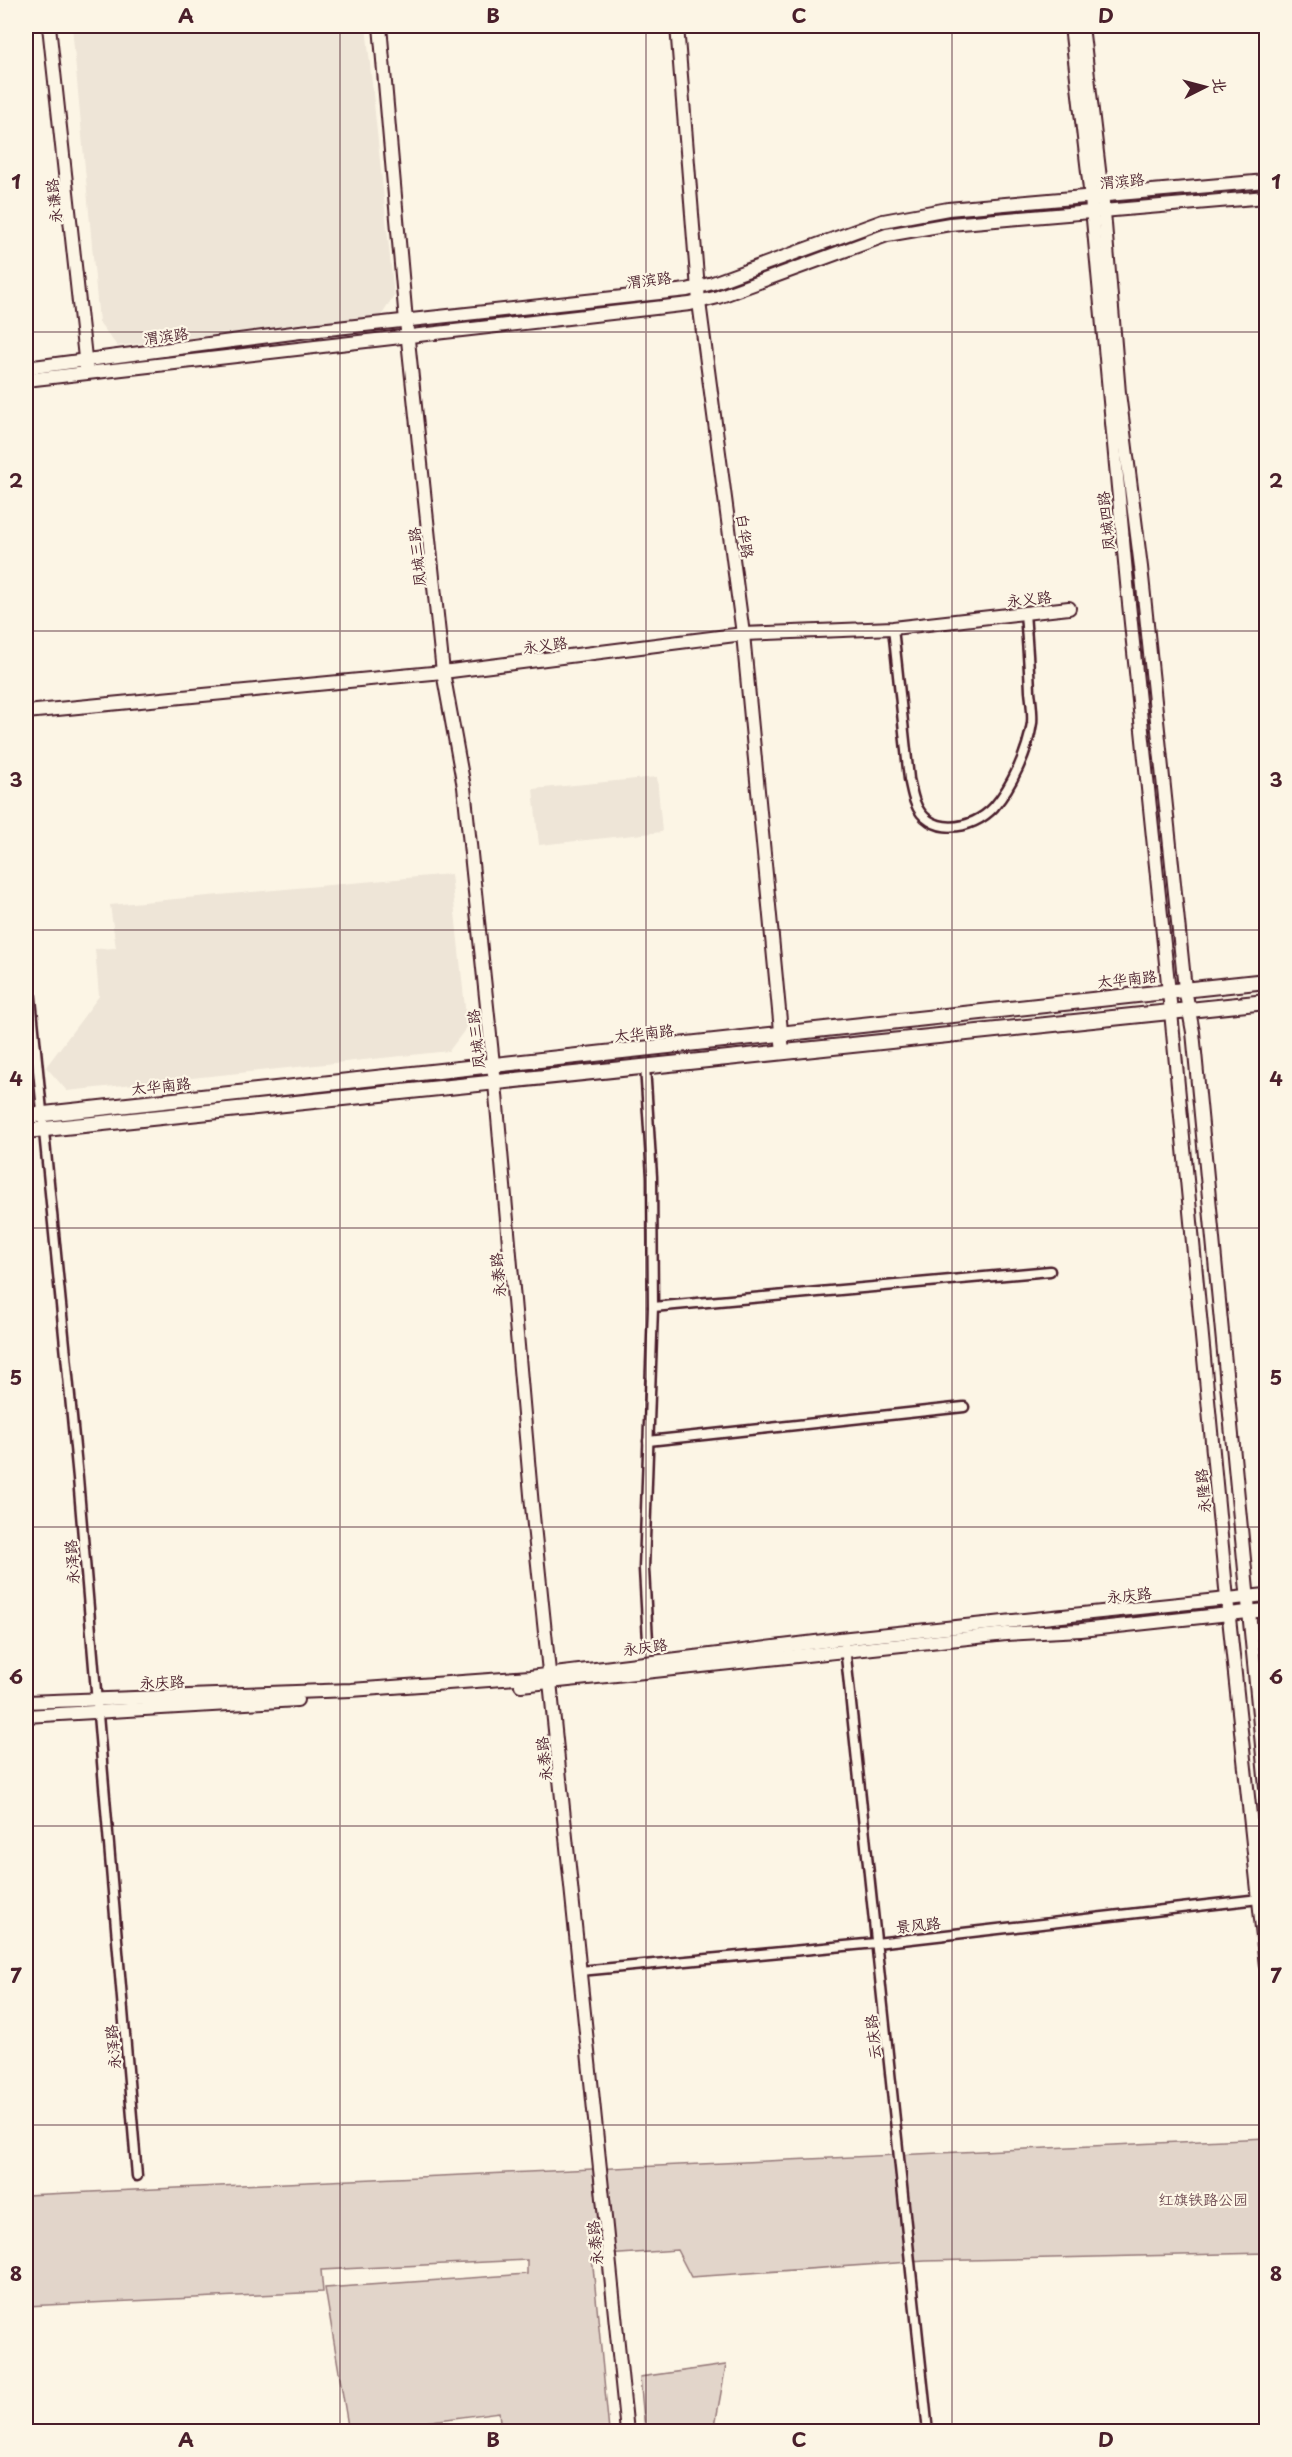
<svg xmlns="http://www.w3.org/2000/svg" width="1292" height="2457" font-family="'Playpen Sans','LXGW WenKai TC',sans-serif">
<rect width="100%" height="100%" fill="#fcf5e5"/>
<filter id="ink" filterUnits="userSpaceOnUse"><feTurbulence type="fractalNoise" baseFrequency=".0167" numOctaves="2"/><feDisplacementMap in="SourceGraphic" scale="12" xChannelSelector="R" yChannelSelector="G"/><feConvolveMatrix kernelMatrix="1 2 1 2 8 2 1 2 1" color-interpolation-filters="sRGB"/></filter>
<g filter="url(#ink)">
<!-- built -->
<g fill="#eee5d7">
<path d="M72,26H366L394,296L381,316L117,346L99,322Z"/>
<path d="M657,777L662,832L539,845L533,789Z"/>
<path d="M451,874L467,1027L449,1051L67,1091L46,1067L99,996L95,949L116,948L110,905Z"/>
</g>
<!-- green -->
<g fill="#e2d5ca" stroke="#967a7a" stroke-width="1.5">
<path d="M1266,2138V2253L925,2261L691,2277L677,2250L592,2256L609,2431H501L499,2412L349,2432L325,2288L527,2274V2260L321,2270L323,2292L26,2306V2195Z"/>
<path d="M726,2365L714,2431H645L640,2377Z"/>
</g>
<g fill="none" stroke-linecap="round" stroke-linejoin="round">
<!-- street casing -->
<g stroke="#4a1f2b" stroke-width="13">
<g id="street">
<path d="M893,628L909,779C911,786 912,795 915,802C928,837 972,831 994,807C1012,786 1028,751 1032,723C1033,713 1031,701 1030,691C1029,665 1027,639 1025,613"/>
<path d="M26,948L78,1478L137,2176"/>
<path d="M645,1066L652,1177L653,1307L644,1569L648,1641"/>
<path d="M653,1307L1050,1271"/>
<path d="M648,1441L964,1407"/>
<path d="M845,1647L928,2432"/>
<path d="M580,1971L876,1943L1259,1899"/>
</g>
</g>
<!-- secondary casing -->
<g stroke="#4a1f2b" stroke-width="16">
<g id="secondary">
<path d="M49,26L86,367"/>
<path d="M380,26L406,321L443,672L464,787L495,1083L532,1506L627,2432"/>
<path d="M677,26L699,302L743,634L783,1052"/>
<path d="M1071,26L1091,198L1128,594L1171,1012L1227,1599L1266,1966"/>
<path d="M1082,26L1104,212L1119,393L1141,567L1185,989L1193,1032L1266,1787"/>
<path d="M26,368L300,332L687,290L713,283L883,221L948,209L1266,181"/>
<path d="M26,380L690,304L718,297L887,235L950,224L1266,197"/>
<path d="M26,712L443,672L743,634L893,628L1069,608"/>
<path d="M521,1685L1006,1634L1081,1630L1266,1610"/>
<path d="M26,1702L351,1690L530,1677L840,1639L1266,1595"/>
<path d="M26,1716L297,1700"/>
</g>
</g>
<!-- primary casing -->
<g stroke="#4a1f2b" stroke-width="18">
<g id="primary">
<path d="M26,1116L1266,981"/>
<path d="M26,1131L1266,1002"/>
</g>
</g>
<!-- street -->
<use href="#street" stroke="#fcf5e5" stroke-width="8"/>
<!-- secondary -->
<use href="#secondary" stroke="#fcf5e5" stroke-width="12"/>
<!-- primary -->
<use href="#primary" stroke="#fcf5e5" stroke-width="14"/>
</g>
</g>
<!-- grid -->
<path fill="none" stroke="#4a1f2b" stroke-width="1.5" stroke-opacity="0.55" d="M340,26V2432M646,26V2432M952,26V2432M26,332H1266M26,631H1266M26,930H1266M26,1228H1266M26,1527H1266M26,1826H1266M26,2125H1266"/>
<g text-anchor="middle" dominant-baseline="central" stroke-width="4.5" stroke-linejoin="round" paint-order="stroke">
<!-- street labels -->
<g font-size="15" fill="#4a1f2b" stroke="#fcf5e5">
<text transform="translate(1122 180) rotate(-5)">渭滨路</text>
<text transform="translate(53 201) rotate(-96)">永谦路</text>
<text transform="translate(649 279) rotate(-7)">渭滨路</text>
<text transform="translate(166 335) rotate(-8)">渭滨路</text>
<text transform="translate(1105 521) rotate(-96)">凤城四路</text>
<text transform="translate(746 536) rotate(82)">白华路</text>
<text transform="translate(416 557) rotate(-96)">凤城三路</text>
<text transform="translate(1029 598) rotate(-6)">永义路</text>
<text transform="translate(545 644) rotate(-7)">永义路</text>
<text transform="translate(1127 978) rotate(-6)">太华南路</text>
<text transform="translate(644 1032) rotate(-6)">太华南路</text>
<text transform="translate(475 1039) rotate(-96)">凤城三路</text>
<text transform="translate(161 1085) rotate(-6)">太华南路</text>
<text transform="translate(497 1275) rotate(-95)">永泰路</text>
<text transform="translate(1202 1491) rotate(-95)">永隆路</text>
<text transform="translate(71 1562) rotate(-94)">永泽路</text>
<text transform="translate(1129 1594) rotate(-6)">永庆路</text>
<text transform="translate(645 1646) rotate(-7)">永庆路</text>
<text transform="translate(162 1681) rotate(-2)">永庆路</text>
<text transform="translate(543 1759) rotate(-96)">永泰路</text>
<text transform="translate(918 1924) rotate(-6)">景风路</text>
<text transform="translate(872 2037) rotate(-96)">云庆路</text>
<text transform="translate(112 2047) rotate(-95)">永泽路</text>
<text transform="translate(594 2243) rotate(-96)">永泰路</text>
</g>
<!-- park labels -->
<g font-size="15" fill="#704c53" stroke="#fcf5e5">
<text x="1203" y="2198">红旗铁路公园</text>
</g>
</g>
<!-- margin -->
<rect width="1292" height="2457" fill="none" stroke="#fcf5e5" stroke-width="66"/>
<!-- north arrow -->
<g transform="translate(1205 87) rotate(84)" stroke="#fcf5e5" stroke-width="4.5" paint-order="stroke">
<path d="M0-4.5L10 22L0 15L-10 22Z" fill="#4a1f2b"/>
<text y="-9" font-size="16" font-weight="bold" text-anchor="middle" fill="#4a1f2b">北</text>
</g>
<rect x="33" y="33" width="1226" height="2391" fill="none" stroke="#4a1f2b" stroke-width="2"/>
<g font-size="20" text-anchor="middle" font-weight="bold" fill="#4a1f2b">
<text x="186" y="23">A</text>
<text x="493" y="23">B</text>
<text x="799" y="23">C</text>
<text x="1106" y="23">D</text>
<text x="16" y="189">1</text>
<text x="1276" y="189">1</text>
<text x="16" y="488">2</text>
<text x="1276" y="488">2</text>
<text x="16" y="787">3</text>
<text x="1276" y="787">3</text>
<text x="16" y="1086">4</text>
<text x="1276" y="1086">4</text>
<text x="16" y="1385">5</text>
<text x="1276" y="1385">5</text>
<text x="16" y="1684">6</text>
<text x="1276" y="1684">6</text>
<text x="16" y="1983">7</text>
<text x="1276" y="1983">7</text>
<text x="16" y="2281">8</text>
<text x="1276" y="2281">8</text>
<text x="186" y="2447">A</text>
<text x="493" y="2447">B</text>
<text x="799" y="2447">C</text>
<text x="1106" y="2447">D</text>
</g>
</svg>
